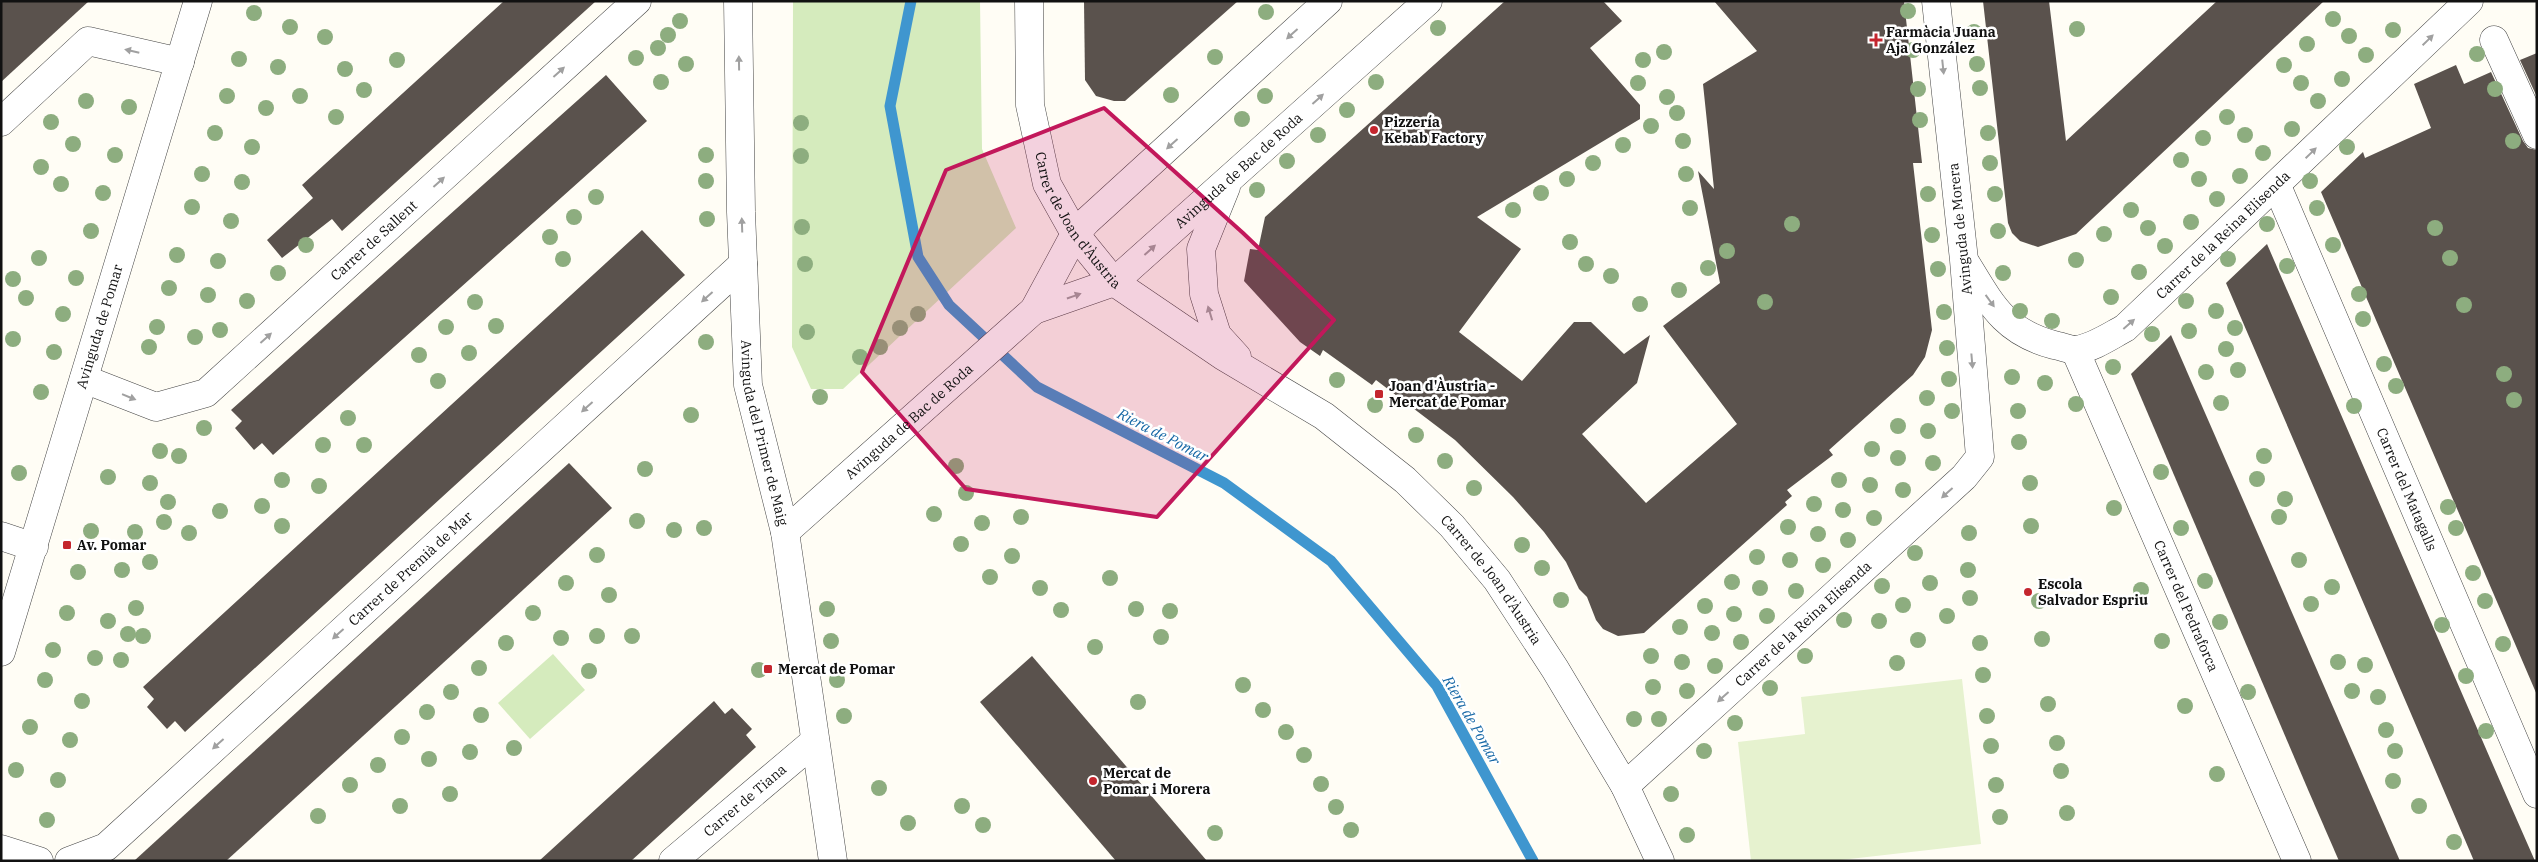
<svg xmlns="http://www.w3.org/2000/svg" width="2538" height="862" font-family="'IBM Plex Serif',serif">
<rect width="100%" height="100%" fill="#fffdf5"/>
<!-- green -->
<g fill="#d5ebbd">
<path d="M793,1H980L982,149L1016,228L843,389H811L792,347Z"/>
<path d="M553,654L585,690L530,739L498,703Z"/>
</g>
<!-- pitch -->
<path fill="#e6f2cf" d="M1962,679L1981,844L1832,861H1751L1738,742L1805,734L1801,697Z"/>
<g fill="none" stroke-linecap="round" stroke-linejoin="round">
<!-- stream -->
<path stroke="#3f96cf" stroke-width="11" d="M911,1L890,106L918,257L949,305L1037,387L1224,483L1331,561L1437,686L1533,861"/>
</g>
<!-- building -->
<g fill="#5a524d">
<path d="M1,1H89L1,82Z"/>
<path d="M504,1H596L342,231L332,219L282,258L267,240L313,198L302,185Z"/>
<path d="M1084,1H1238L1125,101H1114L1096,96L1085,80Z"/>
<path d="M1505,1H1603L1622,21L1590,48L1640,105V119L1477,217L1521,249L1459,332L1522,381L1574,322H1591L1624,354L1650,335L1637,383L1582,434L1646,503L1737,424L1663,326L1720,283L1698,171L1714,189L1703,84L1757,51L1714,1H1904L1922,163H1913L1932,330L1925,357L1913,375L1829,450L1833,455L1787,490L1792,496L1785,502L1787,505L1644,633L1618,636L1603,629L1596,620L1587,597L1579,589L1566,562L1544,532L1513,497L1455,440L1376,380L1372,385L1323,350L1320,356L1300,342L1244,281L1250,249L1258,250L1265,217Z"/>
<path d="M1983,1H2049L2066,141L2217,1H2324L2076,234L2038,247L2020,241L2012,233L2008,223Z"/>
<path d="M2537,53V97L2520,60Z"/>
<path d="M2456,65L2464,84L2491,72L2523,141L2528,148L2537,150V695L2321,192L2363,152L2365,158L2431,128L2414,84Z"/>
<path d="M606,75L647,121L273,455L262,443L254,450L235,428L242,421L231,410Z"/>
<path d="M642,230L685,275L185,732L175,721L167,729L147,707L154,699L143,687Z"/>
<path d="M2267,244L2506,795L2535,861H2474L2427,751L2226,283Z"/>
<path d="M2171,335L2264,548L2400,861H2339L2309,792L2131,374Z"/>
<path d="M569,463L612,508L499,612L226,861H134Z"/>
<path d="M1032,656L1207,861H1116L980,702Z"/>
<path d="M714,701L725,714L732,708L752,729L746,735L756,747L631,861H539Z"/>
</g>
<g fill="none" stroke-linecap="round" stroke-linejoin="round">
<!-- minor casing -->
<g stroke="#444" stroke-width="29">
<g id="minor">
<path id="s1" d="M738,1L741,212L748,385L785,532L833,861"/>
<path id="s2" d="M1029,1L1030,105L1047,184L1075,234L1114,282L1223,356L1324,416L1405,480L1452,526L1497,580L1555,669L1625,786L1660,861"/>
<path d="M2494,40L2537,135"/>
<path d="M1,122L88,41L180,62"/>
<path id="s3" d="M2277,186L2537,794"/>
<path d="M1226,187L1201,249L1204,294L1217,335L1237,357"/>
<path id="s4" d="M1967,265C1992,306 2005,332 2054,345C2060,346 2070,350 2076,350C2093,348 2110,336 2125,328L2469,1"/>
<path id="s5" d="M1034,310L1114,282L1428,1"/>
<path id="s6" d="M2075,350L2297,861"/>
<path id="s7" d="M84,379L156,407L206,393L637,1"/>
<path id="s8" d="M785,532L1034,310L1075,234L1087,221L1328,1"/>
<path d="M1,536L34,547"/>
<path id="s9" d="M1625,786L1964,477L1980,457L1964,260L1936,1"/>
<path d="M1,849L39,861"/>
<path id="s10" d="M69,861L106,847L743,264"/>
<path id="s11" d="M673,861L815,741"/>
</g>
</g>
<!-- tertiary casing -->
<g stroke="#444" stroke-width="29">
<g id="tertiary">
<path id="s12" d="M1,652L198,1"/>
</g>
</g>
<!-- minor -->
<use href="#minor" stroke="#fff" stroke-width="28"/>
<!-- tertiary -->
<use href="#tertiary" stroke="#fff" stroke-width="28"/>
</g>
<!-- trees -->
<g fill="#8dad7f">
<circle cx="1908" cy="11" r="8"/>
<circle cx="1266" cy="12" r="8"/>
<circle cx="254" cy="13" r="8"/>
<circle cx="2333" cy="19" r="8"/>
<circle cx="680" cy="21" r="8"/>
<circle cx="290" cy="27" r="8"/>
<circle cx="1438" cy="28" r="8"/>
<circle cx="2077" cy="29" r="8"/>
<circle cx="2393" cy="30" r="8"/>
<circle cx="1974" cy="32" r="8"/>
<circle cx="668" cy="35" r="8"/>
<circle cx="2349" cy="36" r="8"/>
<circle cx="325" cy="37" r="8"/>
<circle cx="2307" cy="44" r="8"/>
<circle cx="658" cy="48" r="8"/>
<circle cx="1913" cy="50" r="8"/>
<circle cx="1664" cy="52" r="8"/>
<circle cx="2477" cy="54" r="8"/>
<circle cx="2366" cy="55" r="8"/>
<circle cx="1215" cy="57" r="8"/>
<circle cx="636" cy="58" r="8"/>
<circle cx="239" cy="59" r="8"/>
<circle cx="397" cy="60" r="8"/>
<circle cx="1643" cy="60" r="8"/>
<circle cx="686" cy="64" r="8"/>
<circle cx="1977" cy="64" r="8"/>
<circle cx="2284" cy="65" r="8"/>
<circle cx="278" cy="67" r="8"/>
<circle cx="345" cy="69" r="8"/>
<circle cx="2342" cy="79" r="8"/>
<circle cx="661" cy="82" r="8"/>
<circle cx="1376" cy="82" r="8"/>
<circle cx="1638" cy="83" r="8"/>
<circle cx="2301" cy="83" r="8"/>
<circle cx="1980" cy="88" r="8"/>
<circle cx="1918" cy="89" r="8"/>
<circle cx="2495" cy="89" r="8"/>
<circle cx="364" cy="90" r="8"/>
<circle cx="1171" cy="95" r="8"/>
<circle cx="227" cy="96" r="8"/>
<circle cx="300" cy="96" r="8"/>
<circle cx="1265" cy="96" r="8"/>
<circle cx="1667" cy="97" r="8"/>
<circle cx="86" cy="101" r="8"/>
<circle cx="2318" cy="101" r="8"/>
<circle cx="129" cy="107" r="8"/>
<circle cx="266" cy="108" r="8"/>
<circle cx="1347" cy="110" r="8"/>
<circle cx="1677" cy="113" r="8"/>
<circle cx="336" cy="117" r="8"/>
<circle cx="2227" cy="117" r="8"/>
<circle cx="1242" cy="119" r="8"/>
<circle cx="1920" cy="120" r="8"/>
<circle cx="51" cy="122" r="8"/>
<circle cx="801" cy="123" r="8"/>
<circle cx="1651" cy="126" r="8"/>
<circle cx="2292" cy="129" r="8"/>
<circle cx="215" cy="133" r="8"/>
<circle cx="1988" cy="133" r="8"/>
<circle cx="1318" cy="135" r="8"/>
<circle cx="2245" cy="135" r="8"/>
<circle cx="2203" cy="138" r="8"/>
<circle cx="1683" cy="141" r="8"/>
<circle cx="2513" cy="141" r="8"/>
<circle cx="73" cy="144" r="8"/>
<circle cx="1623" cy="145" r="8"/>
<circle cx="252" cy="147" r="8"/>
<circle cx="2347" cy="147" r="8"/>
<circle cx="2263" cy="153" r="8"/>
<circle cx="115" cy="155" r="8"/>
<circle cx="706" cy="155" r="8"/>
<circle cx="801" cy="156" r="8"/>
<circle cx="2181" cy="160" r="8"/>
<circle cx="1287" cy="161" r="8"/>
<circle cx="1593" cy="163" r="8"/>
<circle cx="1990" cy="163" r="8"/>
<circle cx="41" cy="167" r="8"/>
<circle cx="202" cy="174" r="8"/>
<circle cx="1686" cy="174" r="8"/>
<circle cx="2240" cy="176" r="8"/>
<circle cx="1567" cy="179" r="8"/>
<circle cx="2199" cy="179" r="8"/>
<circle cx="706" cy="181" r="8"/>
<circle cx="2310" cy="181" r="8"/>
<circle cx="242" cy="182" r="8"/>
<circle cx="61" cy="184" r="8"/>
<circle cx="1257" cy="190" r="8"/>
<circle cx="103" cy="193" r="8"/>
<circle cx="1541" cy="193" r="8"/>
<circle cx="1928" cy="194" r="8"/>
<circle cx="1995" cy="194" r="8"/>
<circle cx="596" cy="197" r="8"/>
<circle cx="2217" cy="199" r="8"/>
<circle cx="192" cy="207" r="8"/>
<circle cx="1690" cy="208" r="8"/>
<circle cx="2317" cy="208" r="8"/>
<circle cx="1513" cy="210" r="8"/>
<circle cx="2131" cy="210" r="8"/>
<circle cx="574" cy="217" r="8"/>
<circle cx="707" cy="219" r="8"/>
<circle cx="231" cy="221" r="8"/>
<circle cx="2191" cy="222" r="8"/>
<circle cx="1792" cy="224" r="8"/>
<circle cx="2267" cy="224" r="8"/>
<circle cx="802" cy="227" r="8"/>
<circle cx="2148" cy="228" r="8"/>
<circle cx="2435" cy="228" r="8"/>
<circle cx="91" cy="231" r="8"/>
<circle cx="1998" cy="231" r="8"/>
<circle cx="2104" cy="234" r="8"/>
<circle cx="1932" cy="235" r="8"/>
<circle cx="550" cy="237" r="8"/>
<circle cx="1570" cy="242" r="8"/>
<circle cx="306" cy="245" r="8"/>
<circle cx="2333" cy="245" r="8"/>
<circle cx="2165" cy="246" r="8"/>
<circle cx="1727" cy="251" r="8"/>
<circle cx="177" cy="255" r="8"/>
<circle cx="39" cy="258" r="8"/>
<circle cx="2450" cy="258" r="8"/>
<circle cx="563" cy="259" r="8"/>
<circle cx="2228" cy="259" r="8"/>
<circle cx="2076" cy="260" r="8"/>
<circle cx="218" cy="261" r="8"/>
<circle cx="805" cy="264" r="8"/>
<circle cx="1586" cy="264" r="8"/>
<circle cx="2287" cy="266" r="8"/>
<circle cx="1708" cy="268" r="8"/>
<circle cx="1938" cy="269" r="8"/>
<circle cx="2139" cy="272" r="8"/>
<circle cx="278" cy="273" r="8"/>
<circle cx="2003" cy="273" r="8"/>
<circle cx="1611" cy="276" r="8"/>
<circle cx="76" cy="278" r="8"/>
<circle cx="13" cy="279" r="8"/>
<circle cx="169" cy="288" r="8"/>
<circle cx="1679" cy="290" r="8"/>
<circle cx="2359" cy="294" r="8"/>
<circle cx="208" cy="295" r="8"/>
<circle cx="2111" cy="297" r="8"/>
<circle cx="26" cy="298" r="8"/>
<circle cx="247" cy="301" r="8"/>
<circle cx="2186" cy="301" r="8"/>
<circle cx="475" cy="302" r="8"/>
<circle cx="1765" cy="302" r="8"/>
<circle cx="1640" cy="304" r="8"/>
<circle cx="2464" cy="305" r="8"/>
<circle cx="2020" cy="311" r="8"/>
<circle cx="2216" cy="311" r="8"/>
<circle cx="1944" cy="312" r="8"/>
<circle cx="63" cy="314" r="8"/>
<circle cx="918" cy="314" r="8"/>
<circle cx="2363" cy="319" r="8"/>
<circle cx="2052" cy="321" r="8"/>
<circle cx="496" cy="326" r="8"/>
<circle cx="157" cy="327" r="8"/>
<circle cx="446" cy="327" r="8"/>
<circle cx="900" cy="328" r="8"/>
<circle cx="2235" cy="328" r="8"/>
<circle cx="220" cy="330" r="8"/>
<circle cx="2189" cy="331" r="8"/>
<circle cx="807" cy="332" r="8"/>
<circle cx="2152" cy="334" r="8"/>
<circle cx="195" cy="337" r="8"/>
<circle cx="13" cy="339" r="8"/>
<circle cx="706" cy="342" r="8"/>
<circle cx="149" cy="347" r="8"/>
<circle cx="880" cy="347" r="8"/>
<circle cx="1947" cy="348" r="8"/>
<circle cx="2226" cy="349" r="8"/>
<circle cx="54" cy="352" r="8"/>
<circle cx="469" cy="353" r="8"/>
<circle cx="419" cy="355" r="8"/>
<circle cx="860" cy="357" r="8"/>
<circle cx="2384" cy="364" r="8"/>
<circle cx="2113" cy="367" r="8"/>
<circle cx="2238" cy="370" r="8"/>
<circle cx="2206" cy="372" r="8"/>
<circle cx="2504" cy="374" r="8"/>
<circle cx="2012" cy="377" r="8"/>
<circle cx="1949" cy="379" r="8"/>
<circle cx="1337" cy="380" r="8"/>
<circle cx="438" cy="381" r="8"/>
<circle cx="2045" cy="383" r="8"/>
<circle cx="2396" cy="386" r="8"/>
<circle cx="41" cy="392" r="8"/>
<circle cx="820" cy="397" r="8"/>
<circle cx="1927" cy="398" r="8"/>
<circle cx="2514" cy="400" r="8"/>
<circle cx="2221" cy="403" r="8"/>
<circle cx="2076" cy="404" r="8"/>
<circle cx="1375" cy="405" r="8"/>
<circle cx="2354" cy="406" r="8"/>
<circle cx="1952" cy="411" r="8"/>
<circle cx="2018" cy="411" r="8"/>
<circle cx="691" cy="415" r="8"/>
<circle cx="348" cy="418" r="8"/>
<circle cx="1898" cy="426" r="8"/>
<circle cx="204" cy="428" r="8"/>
<circle cx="1928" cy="431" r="8"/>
<circle cx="1416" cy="435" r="8"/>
<circle cx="2019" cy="442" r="8"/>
<circle cx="323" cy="445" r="8"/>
<circle cx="364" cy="445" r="8"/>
<circle cx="1872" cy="449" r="8"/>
<circle cx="160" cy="451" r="8"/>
<circle cx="179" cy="456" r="8"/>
<circle cx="2264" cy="456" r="8"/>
<circle cx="1898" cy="458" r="8"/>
<circle cx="1445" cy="461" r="8"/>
<circle cx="1933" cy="463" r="8"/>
<circle cx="956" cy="466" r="8"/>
<circle cx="645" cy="469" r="8"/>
<circle cx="2161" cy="472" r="8"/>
<circle cx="19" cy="473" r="8"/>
<circle cx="108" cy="477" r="8"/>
<circle cx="2257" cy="479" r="8"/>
<circle cx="282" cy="480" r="8"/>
<circle cx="1839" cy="480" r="8"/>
<circle cx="150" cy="483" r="8"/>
<circle cx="2030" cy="483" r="8"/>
<circle cx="1870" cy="485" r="8"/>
<circle cx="319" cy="486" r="8"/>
<circle cx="1474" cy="488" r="8"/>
<circle cx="1903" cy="490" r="8"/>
<circle cx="966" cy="493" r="8"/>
<circle cx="2285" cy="499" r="8"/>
<circle cx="168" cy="502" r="8"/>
<circle cx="1814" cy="504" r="8"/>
<circle cx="262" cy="506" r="8"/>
<circle cx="2448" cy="507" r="8"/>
<circle cx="2114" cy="508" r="8"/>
<circle cx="1843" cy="510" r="8"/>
<circle cx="220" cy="511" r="8"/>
<circle cx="934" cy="514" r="8"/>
<circle cx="1021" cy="517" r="8"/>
<circle cx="2279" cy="517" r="8"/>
<circle cx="1874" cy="518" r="8"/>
<circle cx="637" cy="521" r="8"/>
<circle cx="164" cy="522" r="8"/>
<circle cx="982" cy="523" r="8"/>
<circle cx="282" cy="526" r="8"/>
<circle cx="2031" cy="526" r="8"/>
<circle cx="1788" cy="527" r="8"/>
<circle cx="704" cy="528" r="8"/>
<circle cx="2181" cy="528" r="8"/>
<circle cx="2456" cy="528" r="8"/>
<circle cx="674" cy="530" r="8"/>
<circle cx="91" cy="531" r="8"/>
<circle cx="135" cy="532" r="8"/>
<circle cx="189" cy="533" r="8"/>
<circle cx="1969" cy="533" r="8"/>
<circle cx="1818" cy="534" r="8"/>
<circle cx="1848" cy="540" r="8"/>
<circle cx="961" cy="544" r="8"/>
<circle cx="1522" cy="545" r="8"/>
<circle cx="1915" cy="553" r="8"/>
<circle cx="597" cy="555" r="8"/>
<circle cx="1012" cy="556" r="8"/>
<circle cx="1757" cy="557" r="8"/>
<circle cx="1790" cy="560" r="8"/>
<circle cx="2299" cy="560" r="8"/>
<circle cx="150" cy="562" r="8"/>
<circle cx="1823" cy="565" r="8"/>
<circle cx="1542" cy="568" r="8"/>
<circle cx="122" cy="570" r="8"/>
<circle cx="1968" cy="570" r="8"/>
<circle cx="78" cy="572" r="8"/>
<circle cx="2473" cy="573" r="8"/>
<circle cx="990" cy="577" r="8"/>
<circle cx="1110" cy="578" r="8"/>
<circle cx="2205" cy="581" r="8"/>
<circle cx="1732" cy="582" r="8"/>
<circle cx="566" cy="583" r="8"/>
<circle cx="1930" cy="583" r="8"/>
<circle cx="1882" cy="586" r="8"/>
<circle cx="2332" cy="587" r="8"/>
<circle cx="1040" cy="588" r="8"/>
<circle cx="1760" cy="588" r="8"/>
<circle cx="2141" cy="590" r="8"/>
<circle cx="1796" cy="591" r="8"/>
<circle cx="609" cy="595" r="8"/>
<circle cx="1970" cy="598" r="8"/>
<circle cx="1561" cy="600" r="8"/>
<circle cx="2039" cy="601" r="8"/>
<circle cx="2485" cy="601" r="8"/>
<circle cx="2311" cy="604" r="8"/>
<circle cx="1903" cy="605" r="8"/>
<circle cx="1705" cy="606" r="8"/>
<circle cx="136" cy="608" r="8"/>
<circle cx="827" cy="609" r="8"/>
<circle cx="1136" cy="609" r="8"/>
<circle cx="1061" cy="610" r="8"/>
<circle cx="1170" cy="611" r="8"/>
<circle cx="67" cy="613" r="8"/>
<circle cx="533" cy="613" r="8"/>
<circle cx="1734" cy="614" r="8"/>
<circle cx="1767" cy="616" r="8"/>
<circle cx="1947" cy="616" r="8"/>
<circle cx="1844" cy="620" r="8"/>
<circle cx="108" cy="621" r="8"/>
<circle cx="1879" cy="621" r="8"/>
<circle cx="2220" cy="622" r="8"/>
<circle cx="2442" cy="625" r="8"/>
<circle cx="1680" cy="627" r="8"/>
<circle cx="1712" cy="633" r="8"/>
<circle cx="128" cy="634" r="8"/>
<circle cx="143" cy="636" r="8"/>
<circle cx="597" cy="636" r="8"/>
<circle cx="632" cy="636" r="8"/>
<circle cx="1161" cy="637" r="8"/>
<circle cx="561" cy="638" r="8"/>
<circle cx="2042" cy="639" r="8"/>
<circle cx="1918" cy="640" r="8"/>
<circle cx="831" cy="641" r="8"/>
<circle cx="2162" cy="641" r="8"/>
<circle cx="1741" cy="642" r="8"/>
<circle cx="506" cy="643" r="8"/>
<circle cx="1980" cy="643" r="8"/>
<circle cx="2503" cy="644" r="8"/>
<circle cx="1095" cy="647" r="8"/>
<circle cx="53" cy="650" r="8"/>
<circle cx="1651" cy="656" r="8"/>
<circle cx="1805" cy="656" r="8"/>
<circle cx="95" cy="658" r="8"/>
<circle cx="121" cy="660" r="8"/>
<circle cx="1682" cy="662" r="8"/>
<circle cx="2338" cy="662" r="8"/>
<circle cx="1897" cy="663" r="8"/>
<circle cx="2365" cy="665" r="8"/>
<circle cx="1715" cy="666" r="8"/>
<circle cx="479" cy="668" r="8"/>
<circle cx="759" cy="670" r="8"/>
<circle cx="589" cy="671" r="8"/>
<circle cx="1983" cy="675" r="8"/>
<circle cx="2466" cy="676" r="8"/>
<circle cx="45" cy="680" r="8"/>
<circle cx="837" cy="680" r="8"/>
<circle cx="1243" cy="685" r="8"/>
<circle cx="1653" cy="687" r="8"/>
<circle cx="1770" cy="688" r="8"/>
<circle cx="1687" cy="691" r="8"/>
<circle cx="2352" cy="691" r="8"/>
<circle cx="451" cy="692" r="8"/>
<circle cx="2248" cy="692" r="8"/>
<circle cx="2378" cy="697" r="8"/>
<circle cx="82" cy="701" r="8"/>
<circle cx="1138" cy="702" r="8"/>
<circle cx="2048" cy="704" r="8"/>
<circle cx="2185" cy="706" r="8"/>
<circle cx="1263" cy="710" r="8"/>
<circle cx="427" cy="712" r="8"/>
<circle cx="481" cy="715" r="8"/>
<circle cx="844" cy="716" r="8"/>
<circle cx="1987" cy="716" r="8"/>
<circle cx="1634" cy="719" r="8"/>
<circle cx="1659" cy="719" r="8"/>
<circle cx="1735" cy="723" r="8"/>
<circle cx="30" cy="727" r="8"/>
<circle cx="2386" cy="730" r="8"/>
<circle cx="2486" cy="731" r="8"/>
<circle cx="1286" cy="732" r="8"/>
<circle cx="402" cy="737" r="8"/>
<circle cx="70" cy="740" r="8"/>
<circle cx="2057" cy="743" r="8"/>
<circle cx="1991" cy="746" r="8"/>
<circle cx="514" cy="748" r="8"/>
<circle cx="1704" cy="751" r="8"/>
<circle cx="2395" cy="751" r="8"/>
<circle cx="470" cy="752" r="8"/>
<circle cx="1304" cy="755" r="8"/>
<circle cx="429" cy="759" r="8"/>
<circle cx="378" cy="765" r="8"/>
<circle cx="16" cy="770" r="8"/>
<circle cx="2061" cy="771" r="8"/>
<circle cx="2217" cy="774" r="8"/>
<circle cx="58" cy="780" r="8"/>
<circle cx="2393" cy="781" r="8"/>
<circle cx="1321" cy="784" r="8"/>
<circle cx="350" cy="785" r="8"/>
<circle cx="1996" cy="785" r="8"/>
<circle cx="879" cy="788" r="8"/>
<circle cx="450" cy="794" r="8"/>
<circle cx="1671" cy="794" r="8"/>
<circle cx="400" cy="806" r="8"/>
<circle cx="962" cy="806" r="8"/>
<circle cx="2419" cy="806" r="8"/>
<circle cx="1336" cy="807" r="8"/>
<circle cx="2067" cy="813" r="8"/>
<circle cx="318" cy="816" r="8"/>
<circle cx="2000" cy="817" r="8"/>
<circle cx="47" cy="820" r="8"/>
<circle cx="908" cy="823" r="8"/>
<circle cx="983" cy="825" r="8"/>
<circle cx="1351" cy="830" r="8"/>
<circle cx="1215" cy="833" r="8"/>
<circle cx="1687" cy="835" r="8"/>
<circle cx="2454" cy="842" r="8"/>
</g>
<!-- one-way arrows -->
<defs><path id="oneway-solid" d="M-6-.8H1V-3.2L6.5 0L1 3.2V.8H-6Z" transform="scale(1.25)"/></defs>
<g fill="#a0a0a0">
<use href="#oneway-solid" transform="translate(1292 34) rotate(138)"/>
<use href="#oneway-solid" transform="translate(2428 40) rotate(-44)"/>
<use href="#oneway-solid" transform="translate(132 51) rotate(-167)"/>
<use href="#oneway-solid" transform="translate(739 63) rotate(-91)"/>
<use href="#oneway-solid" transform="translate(1943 67) rotate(84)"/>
<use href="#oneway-solid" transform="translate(559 72) rotate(-42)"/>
<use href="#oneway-solid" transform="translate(1318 99) rotate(-42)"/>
<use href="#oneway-solid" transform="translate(1172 144) rotate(138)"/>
<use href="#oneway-solid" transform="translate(2311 153) rotate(-44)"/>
<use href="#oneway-solid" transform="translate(439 182) rotate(-42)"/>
<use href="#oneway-solid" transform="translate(742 225) rotate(-92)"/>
<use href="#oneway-solid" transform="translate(1150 250) rotate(-42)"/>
<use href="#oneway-solid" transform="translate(1074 296) rotate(-19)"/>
<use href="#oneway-solid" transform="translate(707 297) rotate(138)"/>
<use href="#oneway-solid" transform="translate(1990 301) rotate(54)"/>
<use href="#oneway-solid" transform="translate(1210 313) rotate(-107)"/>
<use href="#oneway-solid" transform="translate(2129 324) rotate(-41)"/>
<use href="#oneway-solid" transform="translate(266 338) rotate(-42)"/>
<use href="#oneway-solid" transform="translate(1972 361) rotate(85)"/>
<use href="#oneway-solid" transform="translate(129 397) rotate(22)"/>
<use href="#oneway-solid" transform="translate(587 407) rotate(138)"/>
<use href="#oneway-solid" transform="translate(1947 493) rotate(138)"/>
<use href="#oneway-solid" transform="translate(338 634) rotate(138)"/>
<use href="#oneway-solid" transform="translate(1723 697) rotate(138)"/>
<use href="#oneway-solid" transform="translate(218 744) rotate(138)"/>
</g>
<!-- marked area -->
<path fill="#c2185b" fill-opacity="0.2" stroke="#c2185b" stroke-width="4" stroke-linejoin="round" d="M1104,108L1243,233L1334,320L1157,517L966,489L862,372L946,170Z"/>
<!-- markers -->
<g fill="#c4262e" stroke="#fff" stroke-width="2">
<path d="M1873.5 32.5h5v5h5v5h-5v5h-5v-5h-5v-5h5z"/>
<circle cx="1374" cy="130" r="5"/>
<rect x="1374" y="389" width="10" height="10" rx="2.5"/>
<rect x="62" y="540" width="10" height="10" rx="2.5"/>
<circle cx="2028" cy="592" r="5"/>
<rect x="763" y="664" width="10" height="10" rx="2.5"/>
<circle cx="1093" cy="781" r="5"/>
</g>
<g text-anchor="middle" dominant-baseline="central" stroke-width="5" stroke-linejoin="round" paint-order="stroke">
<!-- poi labels -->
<g font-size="14" font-weight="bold" fill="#111" stroke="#fff" text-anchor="start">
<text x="1886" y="32">Farmàcia Juana<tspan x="1886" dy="16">Aja González</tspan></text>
<text x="1384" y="122">Pizzería<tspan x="1384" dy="16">Kebab Factory</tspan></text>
<text x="1389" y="386">Joan d'Àustria -<tspan x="1389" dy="16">Mercat de Pomar</tspan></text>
<text x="77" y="545">Av. Pomar</text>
<text x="2038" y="584">Escola<tspan x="2038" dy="16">Salvador Espriu</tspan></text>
<text x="778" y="669">Mercat de Pomar</text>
<text x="1103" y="773">Mercat de<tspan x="1103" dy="16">Pomar i Morera</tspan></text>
</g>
<!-- street labels -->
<g font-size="14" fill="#111" stroke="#fff">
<text stroke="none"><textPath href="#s5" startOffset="252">Avinguda de Bac de Roda</textPath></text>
<text stroke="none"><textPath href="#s2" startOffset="231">Carrer de Joan d'Àustria</textPath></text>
<text transform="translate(1960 229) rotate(-96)">Avinguda de Morera</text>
<text stroke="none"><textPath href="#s4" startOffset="334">Carrer de la Reina Elisenda</textPath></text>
<text stroke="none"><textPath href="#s7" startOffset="356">Carrer de Sallent</textPath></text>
<text stroke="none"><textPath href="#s12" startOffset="340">Avinguda de Pomar</textPath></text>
<text stroke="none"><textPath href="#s8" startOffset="166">Avinguda de Bac de Roda</textPath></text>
<text stroke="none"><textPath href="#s1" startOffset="434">Avinguda del Primer de Maig</textPath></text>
<text stroke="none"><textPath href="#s3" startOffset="330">Carrer del Matagalls</textPath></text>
<text stroke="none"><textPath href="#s10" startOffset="452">Carrer de Premià de Mar</textPath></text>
<text stroke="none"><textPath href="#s2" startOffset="789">Carrer de Joan d'Àustria</textPath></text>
<text stroke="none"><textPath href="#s6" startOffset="279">Carrer del Pedraforca</textPath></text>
<text stroke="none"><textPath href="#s9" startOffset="241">Carrer de la Reina Elisenda</textPath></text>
<text stroke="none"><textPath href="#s11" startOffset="94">Carrer de Tiana</textPath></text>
</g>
<!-- water labels -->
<g font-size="15" font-style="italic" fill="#1768a6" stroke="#fff">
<text transform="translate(1163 435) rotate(27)">Riera de Pomar</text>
<text transform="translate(1472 720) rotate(60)">Riera de Pomar</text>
</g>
</g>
<!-- border -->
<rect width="2538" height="862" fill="none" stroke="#111111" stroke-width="5"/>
</svg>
